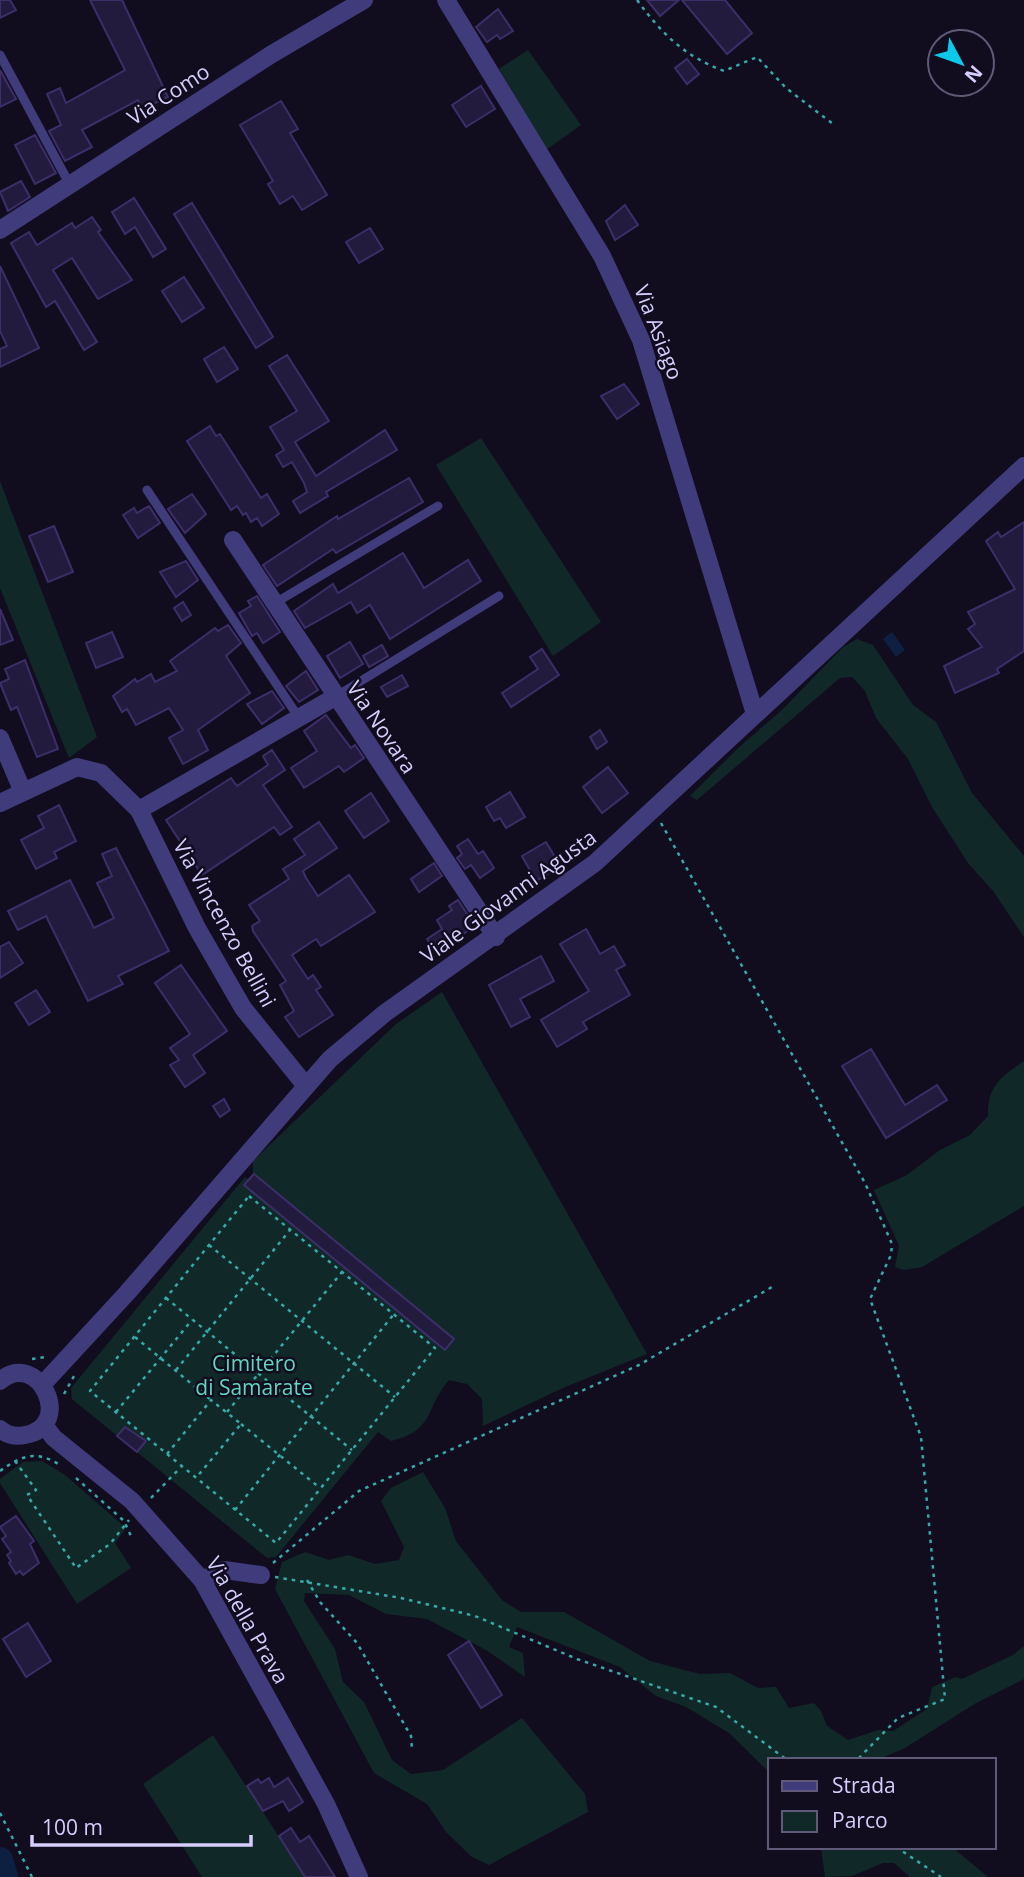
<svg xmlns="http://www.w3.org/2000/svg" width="1024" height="1877" font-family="'Open Sans',sans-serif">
<rect width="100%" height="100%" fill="#110d1f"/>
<!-- green -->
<g fill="#112828">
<path d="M528,50L581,125L546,150L499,69Z"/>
<path d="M481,438L601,622L553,656L436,465Z"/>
<path d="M0,481L97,737L69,758L0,588Z"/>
<path d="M857,639L873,645L913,705L936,722L972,793L1024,856V937L993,891L968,863L932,807L908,759L876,718L865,691L852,677L840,678L697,800L690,796L737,749L782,710L843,647Z"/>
<path d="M442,992L647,1354L565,1387L483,1426L482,1399L467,1384L449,1380C424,1409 436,1430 391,1441L378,1432L276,1557L267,1558L72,1399L71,1388L245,1177L249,1180L253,1174V1161L396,1024Z"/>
<path d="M1024,1061V1206L922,1267L904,1270L895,1267L899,1246L874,1190L907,1175L940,1150L970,1135L988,1116C987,1086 1001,1077 1024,1061Z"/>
<path d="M42,1461L65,1475L126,1528L115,1543L131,1568L77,1604L0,1483V1479L23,1462Z"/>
<path d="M423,1472L445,1508L456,1541L502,1600L521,1612H564L650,1661L700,1674L730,1673L758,1688L776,1687L789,1708L814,1703L821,1711L827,1726L848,1740L878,1730L893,1731L927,1709L932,1687L956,1677L962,1679L1013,1655L1024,1646V1679L976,1703L905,1748L877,1760H770V1773L729,1733L686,1707L656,1696L620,1667L517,1627L509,1647L523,1653L525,1677L486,1650L427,1619L386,1614L349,1595L305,1593L304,1601L335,1649L343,1682L364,1702L392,1760L411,1774L443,1770L522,1718L585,1794L588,1812L489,1865L472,1857L447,1833L427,1804L374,1773L275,1589L282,1562L305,1552L329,1560L348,1555L375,1564L399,1560L404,1547L381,1501L391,1488Z"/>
<path d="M213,1735L305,1877H202L143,1784Z"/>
<path d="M821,1847H952L988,1877H910L894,1863H883L852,1876L825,1877Z"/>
</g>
<!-- water -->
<path fill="#0e2042" d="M892,632L905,650L896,657L883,639Z"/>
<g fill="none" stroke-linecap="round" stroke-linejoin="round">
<!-- river -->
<path stroke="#0e2042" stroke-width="26" d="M0,1860L5,1877"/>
</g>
<!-- building -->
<g fill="#231b3e" stroke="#3c2e69" stroke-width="2">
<path d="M0,0H10L16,10L0,18Z"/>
<path d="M90,0H122L168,97L143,109L138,100L82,130L92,147L65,161L49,131L61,125L47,94L60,88L66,103L125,70Z"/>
<path d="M647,0H679L660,16Z"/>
<path d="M682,0H725L752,33L727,54Z"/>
<path d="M498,9L513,31L500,39L497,35L487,42L476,27Z"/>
<path d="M687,59L699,74L687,84L675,68Z"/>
<path d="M0,70L16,99L0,107Z"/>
<path d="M481,86L495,109L466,127L452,105Z"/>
<path d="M281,101L298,129L290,133L327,195L302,210L293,196L280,204L268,184L273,181L240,125Z"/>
<path d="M35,135L56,173L35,184L15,145Z"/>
<path d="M21,181L30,197L8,211L0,192Z"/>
<path d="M134,198L166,249L153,257L135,227L125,234L112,212Z"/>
<path d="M192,203L273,337L256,348L174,214Z"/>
<path d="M625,205L638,225L615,240L606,221Z"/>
<path d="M92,217L101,230L98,232L132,280L98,299L72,258L53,270L97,342L84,350L55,301L46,307L11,243L29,232L37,245L72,223L75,228Z"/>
<path d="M370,228L383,249L359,263L346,242Z"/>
<path d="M0,266L39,348L0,367V349L7,346L0,331Z"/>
<path d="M184,277L204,308L182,322L162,291Z"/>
<path d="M224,347L238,369L217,382L204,359Z"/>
<path d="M287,355L329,421L295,442L316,476L385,430L397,450L326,492L328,496L300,513L293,501L307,492L304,483L292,462L283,467L276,455L284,450L270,427L297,411L269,366Z"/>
<path d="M624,384L639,404L617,419L601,396Z"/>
<path d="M210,426L216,436L220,434L261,498L267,494L279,514L262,526L257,518L251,522L246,513L243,515L237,506L231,510L187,441Z"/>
<path d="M409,478L423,502L336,553L333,549L277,586L263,565L337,516L338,519Z"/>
<path d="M192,494L206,514L185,533L168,509Z"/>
<path d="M149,506L160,523L138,538L123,515L134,508L137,513Z"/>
<path d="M1024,522V651L997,669L999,673L955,693L944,666L982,647L968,629L975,624L968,612L1015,589L986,541L998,532L1001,537Z"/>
<path d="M54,526L73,572L48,582L29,536Z"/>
<path d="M403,553L424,588L468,560L481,581L390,639L370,605L357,613L351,602L305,628L294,611L333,584L338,593Z"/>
<path d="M186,561L198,580L176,597L160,572Z"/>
<path d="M257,596L280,632L263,643L257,633L252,636L239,613L251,606L248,601Z"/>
<path d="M183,602L191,615L182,621L174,608Z"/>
<path d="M0,609L13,640L0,645Z"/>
<path d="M228,625L241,643L226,656L250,693L198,730L208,750L183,764L169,738L183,730L169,708L136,725L127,709L122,712L113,696L135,679L137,682L151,674L155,682L177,671L170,661L215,628L218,631Z"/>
<path d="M112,632L123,657L96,668L86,643Z"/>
<path d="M350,642L363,664L340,678L327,656Z"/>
<path d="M382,645L388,656L369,667L363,656Z"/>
<path d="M542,649L559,675L511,707L502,693L538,669L530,657Z"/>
<path d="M25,660L58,749L37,757L17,707L11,710L0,683L9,679L5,669Z"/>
<path d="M306,671L318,690L299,702L286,686Z"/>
<path d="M402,675L408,686L387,697L381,687Z"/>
<path d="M272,691L284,708L262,724L247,704Z"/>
<path d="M326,715L351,748L355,745L364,758L344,772L339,766L304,788L291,768L317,751L304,731Z"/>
<path d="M600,730L607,742L597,749L590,737Z"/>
<path d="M272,750L285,770L263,785L292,827L280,835L274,827L202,875L166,820L231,778L237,786L268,765L263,756Z"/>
<path d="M608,767L628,793L602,813L583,787Z"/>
<path d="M510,792L525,817L506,828L500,818L494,821L486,807Z"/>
<path d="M371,793L389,821L364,838L345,811Z"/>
<path d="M59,805L76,841L54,852L57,858L36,869L21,840L44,828L38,816Z"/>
<path d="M319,822L337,848L303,871L306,878L318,896L349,875L375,912L321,946L316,939L292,955L308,979L313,975L321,987L316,990L333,1015L299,1037L285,1017L294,1011L280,985L286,981L253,931L252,926L260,921L249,905L289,879L283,869L305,855L294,839Z"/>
<path d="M468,839L478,854L483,851L494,868L480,878L471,865L465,869L457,858L462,854L457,846Z"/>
<path d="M546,842L558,862L552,866L554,870L536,881L522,856Z"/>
<path d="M116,848L169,951L118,976L123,984L88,1001L46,916L18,930L8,911L70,880L94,928L114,918L97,883L112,876L102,854Z"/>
<path d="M434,863L442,876L419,892L411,879Z"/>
<path d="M458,900L475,926L436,952L427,939L442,929L437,920L452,910L449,906Z"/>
<path d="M586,929L600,954L614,946L625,965L616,970L630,995L583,1022L587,1029L557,1047L541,1020L589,991L560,944Z"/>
<path d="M9,942L23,963L0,978V947Z"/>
<path d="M541,956L554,981L520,999L530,1017L511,1027L489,985Z"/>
<path d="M181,965L227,1031L193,1055L205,1073L185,1087L170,1065L179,1060L170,1048L190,1034L155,983Z"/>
<path d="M36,990L50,1012L29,1025L15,1003Z"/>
<path d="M871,1049L905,1105L937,1085L947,1100L886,1138L842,1066Z"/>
<path d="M224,1099L230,1110L220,1117L213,1106Z"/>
<path d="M254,1174L454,1339L445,1350L244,1185Z"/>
<path d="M125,1427L146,1441L137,1452L117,1436Z"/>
<path d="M16,1516L34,1541L30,1544L39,1563L23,1575L20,1571L16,1574L9,1563L11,1561L7,1555L11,1552L2,1539L6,1536L0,1527Z"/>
<path d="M28,1623L51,1661L26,1677L3,1639Z"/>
<path d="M469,1641L502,1695L481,1708L448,1655Z"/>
<path d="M269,1778L274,1787L288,1778L303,1802L289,1811L283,1801L263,1811L247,1786L258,1779L261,1783Z"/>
<path d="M291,1828L300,1842L309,1836L335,1877H305L279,1836Z"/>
</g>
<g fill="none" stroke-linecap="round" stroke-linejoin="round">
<!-- path -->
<g stroke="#34aaa9" stroke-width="2.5" stroke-dasharray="3.5 5" stroke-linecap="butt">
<path d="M637,0C662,34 684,56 724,71L757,57L786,88L833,124"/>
<path d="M661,823L865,1183L892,1244L891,1255L870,1299L921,1437L945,1699L898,1718L857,1760"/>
<path d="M249,1196L435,1348L276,1543L90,1391Z"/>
<path d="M209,1245L395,1397"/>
<path d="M166,1298L352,1450"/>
<path d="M135,1337L211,1400"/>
<path d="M32,1359L46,1357"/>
<path d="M176,1370L290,1230"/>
<path d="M64,1394L74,1376"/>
<path d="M116,1412L192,1320"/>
<path d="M227,1412L342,1272"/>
<path d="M241,1424L320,1488"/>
<path d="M167,1454L211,1400L241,1424L196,1478"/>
<path d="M15,1461L36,1490L27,1495L76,1568L110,1544L129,1520"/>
<path d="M0,1471C22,1455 36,1450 60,1465"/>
<path d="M76,1478L124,1521L131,1536"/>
<path d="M151,1498L181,1467"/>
<path d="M235,1510L394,1314"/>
<path d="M273,1563L359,1491L639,1365L772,1287"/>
<path d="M275,1577L401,1598L475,1616L577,1659L716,1707L787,1760"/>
<path d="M307,1580L320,1602L357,1643L411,1736L412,1750"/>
<path d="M0,1813L32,1877"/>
<path d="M896,1847L941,1877"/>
</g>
<!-- service -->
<g stroke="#403b7b" stroke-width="9">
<path d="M0,55L70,185"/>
<path d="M147,490L299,718"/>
<path d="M275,603L438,506"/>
<path d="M335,697L499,596"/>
</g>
<!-- minor -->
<g stroke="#403b7b" stroke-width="18">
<path d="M446,0L602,256L641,340L755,714"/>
<path d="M0,230L272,54L364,0"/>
<path d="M233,540L496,937"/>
<path d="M0,738L23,792"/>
<path d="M0,803L77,767L101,773L139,810L335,697"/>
<path d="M139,810L197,928L243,1008L306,1086"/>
<path d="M44,1425L54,1438L132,1501L202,1580L326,1804L359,1877"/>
<path d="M202,1580L224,1570L261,1575"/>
</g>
<!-- tertiary -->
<g stroke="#403b7b" stroke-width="18">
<path d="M0,1381C38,1348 76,1426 25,1435C16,1437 7,1435 0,1429"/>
<path d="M43,1384L127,1293L330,1059L385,1013L595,863L1024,466"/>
</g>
</g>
<g text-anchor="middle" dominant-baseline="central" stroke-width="5" stroke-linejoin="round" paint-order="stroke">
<!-- street labels -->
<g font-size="21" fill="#d5cefc" stroke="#110d1f">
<text transform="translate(168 94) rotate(-33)">Via Como</text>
<text transform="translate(659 332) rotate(69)">Via Asiago</text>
<text transform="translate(382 727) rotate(56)">Via Novara</text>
<text transform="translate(508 896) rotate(-36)">Viale Giovanni Agusta</text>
<text transform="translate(225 923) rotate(61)">Via Vincenzo Bellini</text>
<text transform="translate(248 1620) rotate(60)">Via della Prava</text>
</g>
<!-- park labels -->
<g font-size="21" fill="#5ed8bf" stroke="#110d1f">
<text x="254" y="1363">Cimitero<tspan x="254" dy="24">di Samarate</tspan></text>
</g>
</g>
<!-- legend -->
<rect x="768" y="1758" width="228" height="91" fill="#110d1f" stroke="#5f5a77" stroke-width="2"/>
<rect x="782" y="1781" width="35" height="10" fill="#403b7b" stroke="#5f5a77" stroke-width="2"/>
<text x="832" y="1793" font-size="21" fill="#d5cefc">Strada</text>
<rect x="782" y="1811" width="35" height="21" fill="#112828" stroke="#5f5a77" stroke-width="2"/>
<text x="832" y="1828" font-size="21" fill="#d5cefc">Parco</text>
<!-- north arrow -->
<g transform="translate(961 63) rotate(131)"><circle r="33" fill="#110d1f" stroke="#5f5a77" stroke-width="2"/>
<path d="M0-5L12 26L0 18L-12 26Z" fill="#0cc9ea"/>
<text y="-10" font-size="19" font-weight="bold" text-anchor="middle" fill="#d5cefc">N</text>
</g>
<!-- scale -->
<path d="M32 1835v10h219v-10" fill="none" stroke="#d5cefc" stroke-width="3.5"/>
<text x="42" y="1835" font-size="21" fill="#d5cefc" stroke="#110d1f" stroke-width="5" paint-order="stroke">100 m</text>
</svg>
